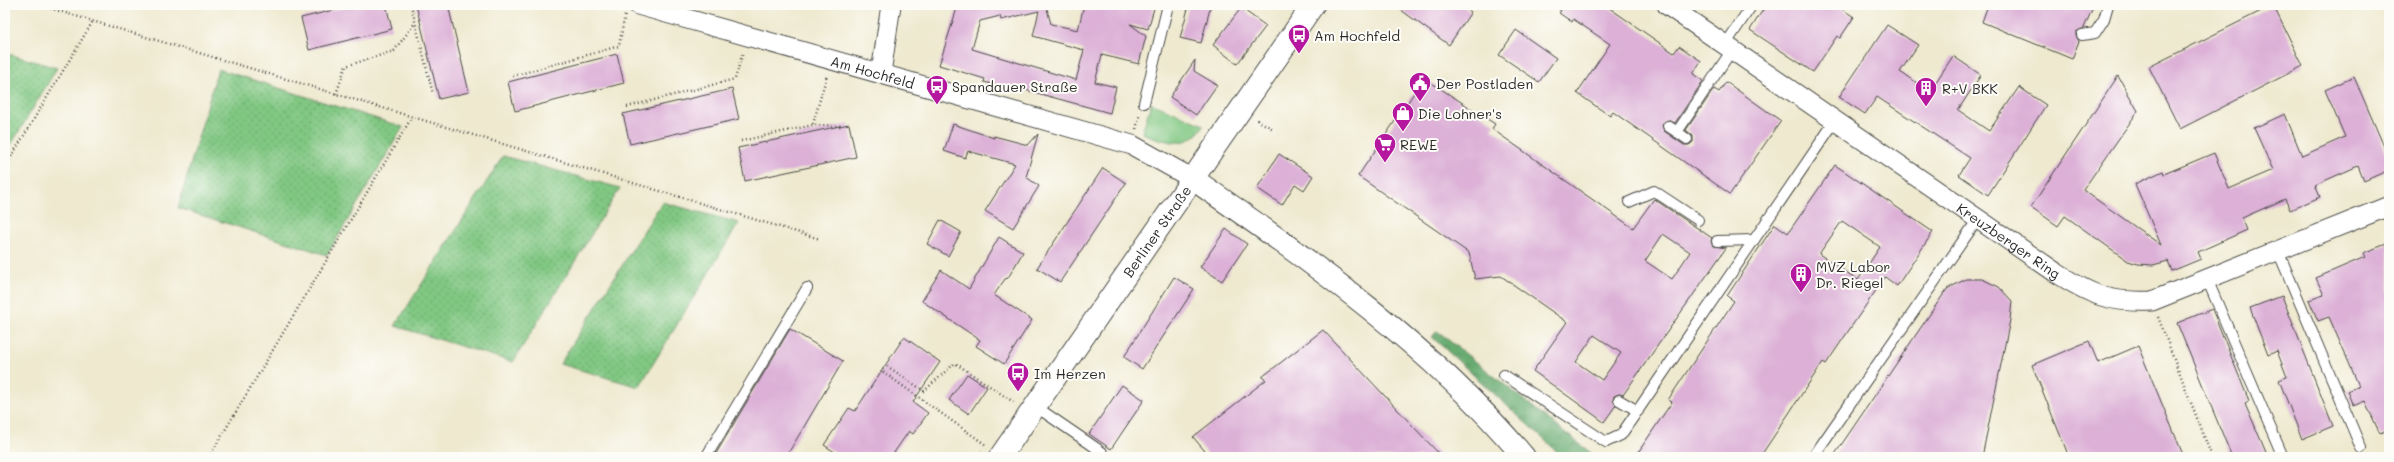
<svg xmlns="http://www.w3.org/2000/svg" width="2394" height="462" font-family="Mali,sans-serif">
<defs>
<pattern id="grass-dots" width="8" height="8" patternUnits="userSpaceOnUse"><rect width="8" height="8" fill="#81c883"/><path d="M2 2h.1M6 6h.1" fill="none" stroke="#6aa36b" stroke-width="1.8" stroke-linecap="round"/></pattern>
<pattern id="forest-crowns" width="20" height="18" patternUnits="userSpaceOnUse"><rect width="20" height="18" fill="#68ac71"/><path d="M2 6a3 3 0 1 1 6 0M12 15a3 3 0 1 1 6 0" fill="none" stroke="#568c5d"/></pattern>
</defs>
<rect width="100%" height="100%" fill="#fdfcf7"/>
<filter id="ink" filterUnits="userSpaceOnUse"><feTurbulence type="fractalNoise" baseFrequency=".025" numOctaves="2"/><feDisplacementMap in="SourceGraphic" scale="8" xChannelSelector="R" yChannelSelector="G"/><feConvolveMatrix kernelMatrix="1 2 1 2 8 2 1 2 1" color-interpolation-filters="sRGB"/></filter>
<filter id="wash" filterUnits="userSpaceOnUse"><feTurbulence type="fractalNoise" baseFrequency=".012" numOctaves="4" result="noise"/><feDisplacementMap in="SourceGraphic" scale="16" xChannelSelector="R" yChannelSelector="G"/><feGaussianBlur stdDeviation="0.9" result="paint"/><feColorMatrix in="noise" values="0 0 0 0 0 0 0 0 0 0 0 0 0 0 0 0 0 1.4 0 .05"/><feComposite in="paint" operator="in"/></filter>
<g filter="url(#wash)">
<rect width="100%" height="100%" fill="#eee9cf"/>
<!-- grass -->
<g fill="url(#grass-dots)" stroke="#567a57">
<path d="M5,53L57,68L5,155Z"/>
<path d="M218,69L403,127L327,255L178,208Z"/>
<path d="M503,156L620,188L513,362L395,326Z"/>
<path d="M662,202L739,223L639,387L560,364Z"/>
</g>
<!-- forest -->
<path fill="url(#forest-crowns)" stroke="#4a6c4e" d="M1437,331L1596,457H1563L1432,337Z"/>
<!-- park -->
<path fill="#81c883" stroke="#567a57" d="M1151,103L1204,125C1188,151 1166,142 1142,133Z"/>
<g id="blocks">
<!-- building -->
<g fill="#dcb0d7" fill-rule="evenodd">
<path d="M354,5H386L392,29L309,50L301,18Z"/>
<path d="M416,5H448L469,92L439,99Z"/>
<path d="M958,5H1046L1051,24L1078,30L1084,5H1155L1148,29L1130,24L1146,36L1139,64L1102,55L1095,82L1116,87L1110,113L1011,86L1010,89L984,82L985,79L939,65ZM1039,11L1033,36L1084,50L1076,80L972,49L980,21L1000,16L1001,20Z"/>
<path d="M1189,5H1211L1201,43L1180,38Z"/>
<path d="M1394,5H1461L1471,12L1449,45Z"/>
<path d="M1553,5H1605L1674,53L1679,46L1701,61L1693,74L1703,81L1675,123L1668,120L1662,125L1664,131L1684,145H1689L1693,142V136L1686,130L1714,89L1719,92L1726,82L1781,121L1730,194L1613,112L1610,116L1577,93L1610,44L1573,19L1572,22L1559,13L1561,11Z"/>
<path d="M1766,5H1836L1854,17L1840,38L1837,36L1813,72L1750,30Z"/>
<path d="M1988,5H2094L2084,28L2076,32V36L2079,41L2072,59L1982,22Z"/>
<path d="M2273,5L2303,66L2180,129L2149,67Z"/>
<path d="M1241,8L1266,26L1237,64L1213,45Z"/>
<path d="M1887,25L1918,45L1900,72L1930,91L1953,56L1981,75L1958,110L1989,131L2019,87L2046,105L1988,195L1959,175L1970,158L1877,97L1865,114L1839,97Z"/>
<path d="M1516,30L1556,58L1539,82L1499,55Z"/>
<path d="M617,54L624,83L515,111L508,82Z"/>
<path d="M1195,60L1194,71L1217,85L1196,115L1170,97Z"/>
<path d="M2118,76L2138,111L2083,190L2161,245L2135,184L2163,171L2164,174L2214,153L2229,189L2273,170L2254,128L2285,114L2302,156L2345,137L2325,90L2354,77L2389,158V170L2364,181L2358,166L2315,185L2320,197L2290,210L2285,199L2242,218L2247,230L2198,252L2201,259L2172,271L2168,261L2153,265L2138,264L2128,261L2065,216L2058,226L2031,207Z"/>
<path d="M1424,78L1495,124L1492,129L1633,228L1654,199L1712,238L1711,242L1714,246L1726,248L1623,395L1619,394L1614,396L1613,400L1616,405L1604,422L1533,371L1567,322L1501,276L1475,279L1469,253L1358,176ZM1663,234L1690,252L1672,279L1645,261ZM1594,335L1621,353L1602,380L1576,362Z"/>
<path d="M732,89L739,119L630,144L623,114Z"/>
<path d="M849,124L856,157L745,181L738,148Z"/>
<path d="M953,124L994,138V136L1028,145L1038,134L1026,177L1039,186L1013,228L985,211L1015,164L968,151L965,158L944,151Z"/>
<path d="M1279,154L1313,176L1304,190L1295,184L1282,205L1257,188Z"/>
<path d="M1835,165L1933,232L1897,286L1885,277L1826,364L1823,362L1760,457H1635L1672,402L1668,400L1734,301L1727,296L1775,224L1788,233ZM1842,221L1880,247L1858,280L1819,254Z"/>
<path d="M1103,168L1126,183L1060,282L1037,268Z"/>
<path d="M940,220L961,232L948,256L927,244Z"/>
<path d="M1226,229L1247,244L1222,281L1200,267Z"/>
<path d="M999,237L1023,252L1008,278L1005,279L994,295L1032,320L1004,364L976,346L980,340L922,301L941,270L969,289Z"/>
<path d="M2389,243V430L2380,434L2365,401L2353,406L2347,391L2359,386L2329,317L2318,321L2309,300L2324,295L2316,278L2365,257L2363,253Z"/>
<path d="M1174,277L1194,289L1142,369L1124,357Z"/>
<path d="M1966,279H1982L1999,287L2012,301L2010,320L1982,457H1833L1947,289Z"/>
<path d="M2282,296L2333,426L2302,439L2279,380L2287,377L2277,351L2268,355L2250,308Z"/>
<path d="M2212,309L2249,401L2245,403L2268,457H2232L2177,323Z"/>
<path d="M790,329L843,361L786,457H714Z"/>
<path d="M1323,330L1442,457H1210L1193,437L1266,380L1262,377Z"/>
<path d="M904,337L940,362L913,402L928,413L913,434L909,431L891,457H842L824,445L849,408L855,411Z"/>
<path d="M2089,341L2098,363L2138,346L2184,457H2069L2032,365Z"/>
<path d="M967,374L987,387L969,414L949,400Z"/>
<path d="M1122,385L1144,400L1111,449L1089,434Z"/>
</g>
</g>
</g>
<g filter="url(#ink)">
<use href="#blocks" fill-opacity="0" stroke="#484844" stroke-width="1"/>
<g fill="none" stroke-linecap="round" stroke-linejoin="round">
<!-- lane casing -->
<g stroke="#484844" stroke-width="12">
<g id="lane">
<path d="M2082,35L2095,33L2104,19L2108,5"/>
<path d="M1725,45L1752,5"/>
<path d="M1144,103L1168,5"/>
<path d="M1668,126L1677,132"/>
<path d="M1687,139L1677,132L1732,50"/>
<path d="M1629,202L1654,191L1698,220"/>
<path d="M1717,241L1754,240"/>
<path d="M2278,251L2361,448"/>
<path d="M2207,279L2283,457"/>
<path d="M1504,375L1606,442L1621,435L1835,121"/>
<path d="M1619,400L1638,411"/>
<path d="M1035,406L1102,452"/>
<path d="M706,457L807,288"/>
<path d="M1813,457L1978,219"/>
</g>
</g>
<!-- street casing -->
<g stroke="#484844" stroke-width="21">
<g id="street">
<path id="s1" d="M638,5L1132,145L1193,179"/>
<path id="s2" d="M1667,5L2055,272C2091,295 2109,303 2152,301L2389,206"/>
<path d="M881,73L891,5"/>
</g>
</g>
<!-- secondary casing -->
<g stroke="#484844" stroke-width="24">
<g id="secondary">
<path id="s3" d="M1000,457L1313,5"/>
</g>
</g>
<!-- highway casing -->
<g stroke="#484844" stroke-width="24">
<path id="highway" d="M1193,179C1313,263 1429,344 1524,457"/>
</g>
<!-- path -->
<g stroke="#484844" stroke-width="2.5" stroke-dasharray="1 3" stroke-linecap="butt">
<path d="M39,5L820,239"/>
<path d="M411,5L433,94"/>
<path d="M513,76L619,46L625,15"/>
<path d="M336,94L346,66L394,51L415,23"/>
<path d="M5,102H6"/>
<path d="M627,107L735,79L743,52"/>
<path d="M1257,120L1273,129"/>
<path d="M813,124L827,75"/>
<path d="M1136,129L1140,114"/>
<path d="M741,141L813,125L842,126"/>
<path d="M5,153L12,155"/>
<path d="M5,167L93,21"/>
<path d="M2158,317L2212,457"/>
<path d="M887,366L924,391L955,363L1015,403"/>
<path d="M883,372L986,445"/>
<path d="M209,457L412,117"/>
<path d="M977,457L981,450"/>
</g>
<!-- lane -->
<use href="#lane" stroke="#fff" stroke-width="10"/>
<!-- street -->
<use href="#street" stroke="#fff" stroke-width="19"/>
<!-- secondary -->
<use href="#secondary" stroke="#fff" stroke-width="22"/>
<!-- highway -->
<use href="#highway" stroke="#fff" stroke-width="22"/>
</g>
</g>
<!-- icons -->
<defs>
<g id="bus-pin" transform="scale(1.15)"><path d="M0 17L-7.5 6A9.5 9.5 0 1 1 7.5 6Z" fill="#b5179e" stroke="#fdfcf7"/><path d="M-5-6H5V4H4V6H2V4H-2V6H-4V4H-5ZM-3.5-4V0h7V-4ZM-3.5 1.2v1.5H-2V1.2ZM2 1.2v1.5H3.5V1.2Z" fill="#fff"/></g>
<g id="civic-pin" transform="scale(1.15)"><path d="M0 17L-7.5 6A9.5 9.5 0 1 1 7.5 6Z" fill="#b5179e" stroke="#fdfcf7"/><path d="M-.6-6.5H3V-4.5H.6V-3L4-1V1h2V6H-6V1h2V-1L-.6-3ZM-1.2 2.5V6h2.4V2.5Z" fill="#fff"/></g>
<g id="building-pin" transform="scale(1.15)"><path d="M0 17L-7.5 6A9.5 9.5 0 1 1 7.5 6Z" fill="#b5179e" stroke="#fdfcf7"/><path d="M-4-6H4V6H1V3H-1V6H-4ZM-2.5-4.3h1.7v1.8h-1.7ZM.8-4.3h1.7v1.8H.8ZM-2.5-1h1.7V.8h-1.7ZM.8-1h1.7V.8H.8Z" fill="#fff"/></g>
<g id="shop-pin" transform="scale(1.15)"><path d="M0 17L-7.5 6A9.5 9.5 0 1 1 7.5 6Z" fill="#b5179e" stroke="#fdfcf7"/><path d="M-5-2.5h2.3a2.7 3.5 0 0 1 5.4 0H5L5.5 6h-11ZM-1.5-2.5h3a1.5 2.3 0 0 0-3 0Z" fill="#fff"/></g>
<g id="supermarket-pin" transform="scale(1.15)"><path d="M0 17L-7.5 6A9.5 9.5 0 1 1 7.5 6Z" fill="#b5179e" stroke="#fdfcf7"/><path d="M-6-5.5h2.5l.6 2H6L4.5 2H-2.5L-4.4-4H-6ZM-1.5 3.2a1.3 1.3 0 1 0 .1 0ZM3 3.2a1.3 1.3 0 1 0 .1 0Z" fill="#fff"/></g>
</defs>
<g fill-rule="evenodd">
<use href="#bus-pin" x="1299" y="35"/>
<use href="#civic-pin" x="1420" y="83"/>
<use href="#bus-pin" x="937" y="86"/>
<use href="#building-pin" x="1926" y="88"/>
<use href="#shop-pin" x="1403" y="113"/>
<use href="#supermarket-pin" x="1385" y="144"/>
<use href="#building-pin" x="1801" y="274"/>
<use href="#bus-pin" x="1018" y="373"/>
</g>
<g text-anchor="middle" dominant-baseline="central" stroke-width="4" stroke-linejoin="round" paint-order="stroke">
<!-- poi labels -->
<g font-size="14" fill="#2b2b2b" stroke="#fdfcf7" text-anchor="start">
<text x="1314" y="35">Am Hochfeld</text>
<text x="1436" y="83">Der Postladen</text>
<text x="952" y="86">Spandauer Straße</text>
<text x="1942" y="88">R+V BKK</text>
<text x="1418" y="113">Die Lohner's</text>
<text x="1400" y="144">REWE</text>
<text x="1816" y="266">MVZ Labor<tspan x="1816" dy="16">Dr. Riegel</tspan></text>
<text x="1034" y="373">Im Herzen</text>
</g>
<!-- street labels -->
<g font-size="14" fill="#2b2b2b" stroke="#fdfcf7">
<text stroke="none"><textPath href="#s1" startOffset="244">Am Hochfeld</textPath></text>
<text stroke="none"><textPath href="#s3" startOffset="275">Berliner Straße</textPath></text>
<text stroke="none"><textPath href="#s2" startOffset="415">Kreuzberger Ring</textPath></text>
</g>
</g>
<!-- margin -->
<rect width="2394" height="462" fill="none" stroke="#fdfcf7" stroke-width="20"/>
</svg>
